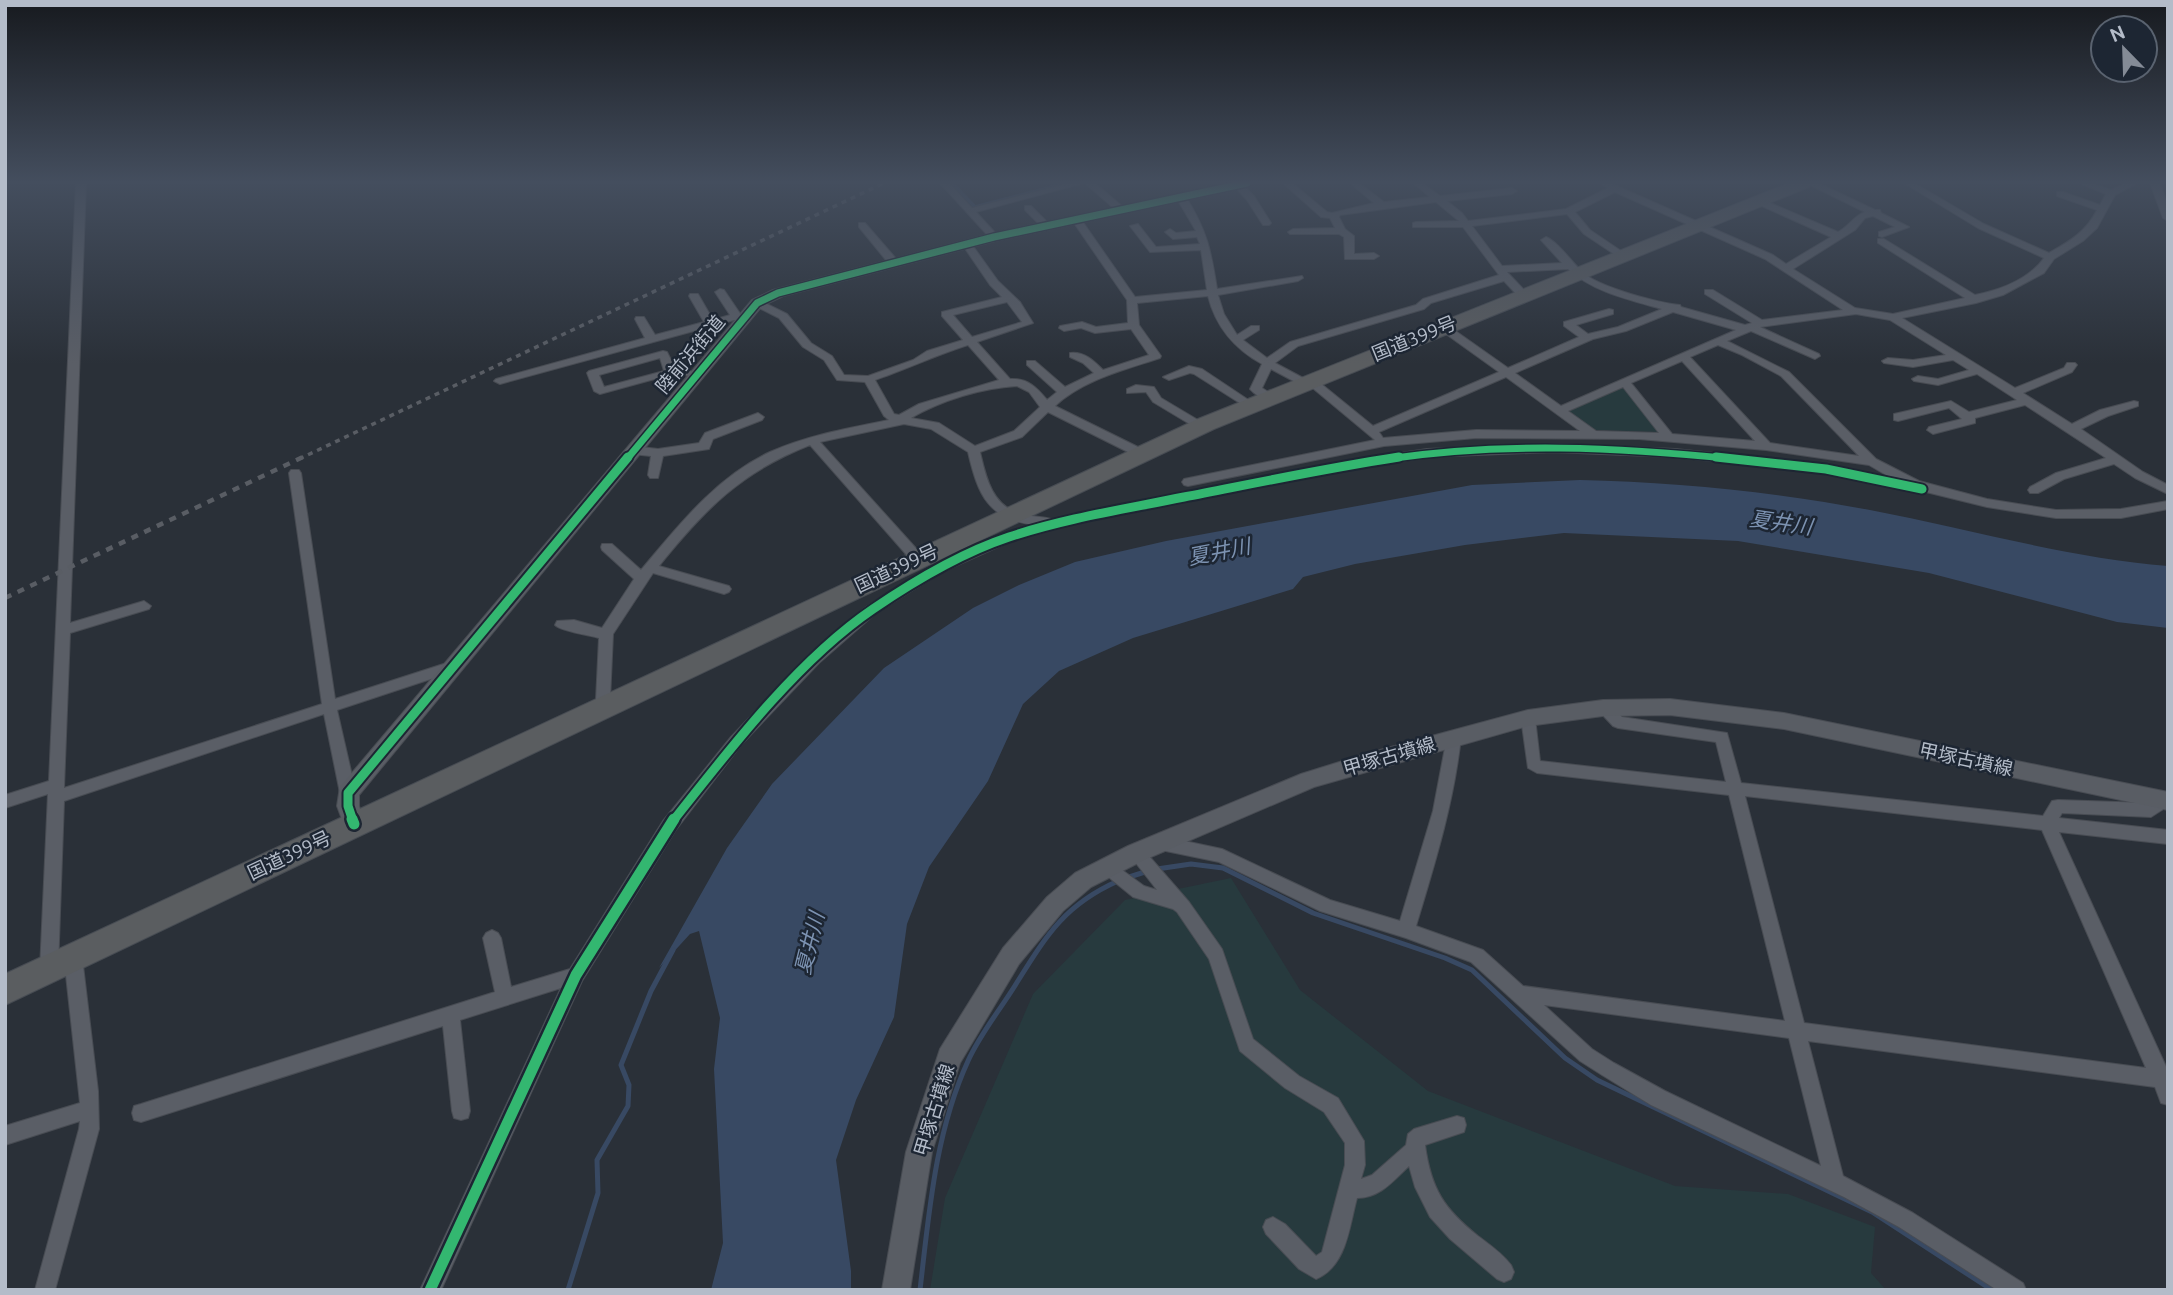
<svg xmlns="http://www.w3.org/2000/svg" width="2173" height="1295" font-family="Ubuntu,'Noto Sans JP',sans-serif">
<rect width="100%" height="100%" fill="#2a3038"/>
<!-- green -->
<g fill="#273a3e">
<path d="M1624,387L1658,432L1594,430L1569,411Z"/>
<path d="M1231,878L1300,990L1428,1091L1675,1186L1788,1194L1875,1227L1871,1273L1886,1290H930L945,1198L1033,994L1125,900Z"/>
</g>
<!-- water -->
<path fill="#384963" d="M1580,480C1677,482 1775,492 1870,510C1969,529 2068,558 2168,566V628L2117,622L1929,573L1738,541L1564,533L1465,545L1355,564L1303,577L1293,589L1133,638L1059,671L1023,704L988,781L929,867L907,924L894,1017L856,1100L836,1160L851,1271V1290H711L723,1243L714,1069L720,1018L699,931L690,934L659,968L727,848L772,784L884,668L973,608L1019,585L1075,562L1166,541L1472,485Z"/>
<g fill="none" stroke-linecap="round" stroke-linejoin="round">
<!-- stream-far1 -->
<path stroke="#384963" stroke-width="3.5" d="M952,183L975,207L1067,183"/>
<!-- stream -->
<g stroke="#384963" stroke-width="5">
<path d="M1157,869L1191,864L1223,868L1313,913L1445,958L1472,970L1565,1058L1597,1080L1872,1212L1992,1290"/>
<path d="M1126,878L1148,871"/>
<path d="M568,1290L598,1193L597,1160L628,1106L629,1085L621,1065L651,991L673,950"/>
<path d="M920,1290C929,1213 935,1133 968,1061C980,1034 1000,1010 1016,984C1046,936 1064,905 1118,881"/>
</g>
<!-- street casing -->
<g stroke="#484c53" stroke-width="2">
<g id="street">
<path d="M76,183H86L70,623L144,601L151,606L149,609L70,633L64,788L322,704L289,473L291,470H299L301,473L335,699L456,660L461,661L463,665L461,669L337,710L356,793L353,798L348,799L343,798L340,793L324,714L64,801L58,969L55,975L49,977L43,975L40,969L48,794L5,808V795L49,781Z"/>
<path d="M940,183H949L972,208L1070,183H1084L976,212L999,237L994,240L991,239Z"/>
<path d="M1085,183H1095L1124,208V212H1118Z"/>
<path d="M1235,183H1241L1254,196L1271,223L1269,225H1263L1247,200L1233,185Z"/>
<path d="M1283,183H1292L1327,212L1332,213L1374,203L1350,183H1359L1384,202L1430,197L1413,183H1422L1440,196L1512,188L1517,191L1512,194L1447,201L1462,213L1468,221L1566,209L1608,188L1599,183H1610L1773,255L1786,264L1831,237L1755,203V199H1761L1838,232C1848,227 1855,215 1865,212L1806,183H1818L1875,210H1880L1881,213L1909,227L1882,237L1879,236V232L1895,227L1873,216L1865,218L1855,230L1793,269L1855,308L1893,314L1965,298L1878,243V239H1884L1975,295C2000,290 2029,279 2044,258L1978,228L1904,183H1914L1984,224L2049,253C2070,241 2086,232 2097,210L2057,196V192H2063L2100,205L2106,194L2079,183H2091L2111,190L2126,183H2137L2115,195L2097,228L2083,241L2054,259L2044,273L2003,295L1976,303L1902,318L2015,388L2064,368L2067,363H2075L2077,365L2072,372L2023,393L2072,424L2100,410L2134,401L2138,402V406L2108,416L2081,429L2143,472L2168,485V494L2135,478L2114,464L2064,479L2038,493H2030L2028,490L2030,487L2056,473L2106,458L2025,405L1975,418V423L1933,434L1927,430L1929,427L1962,419L1949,408L1898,421L1894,420V414L1951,401L1969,412L2017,400L1977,374L1938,385L1914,381L1912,379L1918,376L1938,379L1969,370L1953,360L1913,367L1884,363L1882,361L1888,358L1913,360L1946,355L1890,320L1856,314L1760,327L1819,354L1820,356L1815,359L1751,331L1727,341L1789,372L1876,459L1919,481L1987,499L2056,510L2121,509L2168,501V509L2121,518H2056L1987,507L1926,492L1826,473L1675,457L1553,452L1427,457L1323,473L1062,526L1011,541L942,572L876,613L819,663L741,745L675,831L582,981L441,1290H420L561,988L460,1020L470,1111L468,1118L461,1120L454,1118L452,1111L443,1026L141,1122L134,1120L132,1113L134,1106L141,1104L495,992L483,938L486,933L492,930L498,933L501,938L511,987L570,969L663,821L731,737L809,655L866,607L932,566L1001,535L1036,525C988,520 978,495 968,452L931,429L904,424L820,442L922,555L924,558L922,561H912L810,445C741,472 705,509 659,566L729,586L731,589L729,592L724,594L653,573L613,634L610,700L614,709L612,713H602L596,700L599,638C588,635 561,631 555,625L557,621L574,620L602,628L634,579L602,550L601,547L602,544H612L641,570C678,526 716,477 770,452C808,435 849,428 889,420L884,416L865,382L837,380L824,360L803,347L779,318L753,305V301H761L787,314L811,343L832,356L844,375L868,376L913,360L927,351L963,340L942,316V312L1002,297L990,285L962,244L970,242L998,281L1020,302L1033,323L977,342L1010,379C1028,378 1037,388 1047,400L1057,392L1027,365V361H1035L1065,387L1094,373L1083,363L1070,357V353C1084,351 1094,361 1103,370L1149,355L1131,329L1095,333L1081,328L1064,331L1059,328L1060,326L1082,322L1096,327L1128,323L1127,300L1072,220L1074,218H1080L1135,297L1207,290L1201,250L1150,252L1130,226L1138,224L1156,247L1200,244L1197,237L1173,239L1165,232L1170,229L1176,233L1196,231L1176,197L1181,194L1186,197C1207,231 1211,250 1217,289L1302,276L1303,278L1298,281L1218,295L1224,314L1237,335L1251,326H1259V330L1243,340L1267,358L1290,342L1416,305L1423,299L1499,275L1463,227H1413V223L1416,222L1459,221L1436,202L1340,215L1339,217L1345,229L1354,236V254L1374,253L1379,256L1374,259H1345L1344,237L1339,234H1290L1288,232L1293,229L1335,228L1330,218L1321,217ZM1615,192L1765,259L1843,310L1762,320L1713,290H1705V294L1752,323L1745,325L1681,307L1680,305C1658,303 1604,288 1586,275C1572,264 1561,244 1546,237L1541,240L1562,263L1502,266L1472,226L1567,214L1584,234L1620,258L1624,257V253L1590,230L1575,212ZM1568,269C1593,292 1630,300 1662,309L1618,327L1588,334L1576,325L1613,314V310L1609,309L1564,322V326L1579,337L1508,368L1447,325H1439V329L1499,372L1373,426L1314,378L1305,379L1275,363L1298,346L1424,309L1431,303L1504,281L1519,297H1527V293L1507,272ZM1208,296C1216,328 1235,349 1262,364L1250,389C1255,395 1265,401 1273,399V395L1262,388L1271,369L1301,385H1309L1375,440L1184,479L1182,482L1184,485L1188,486L1384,446L1476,438L1639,439L1766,450L1869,465L1893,479L1826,465L1675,449L1553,444L1427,449L1323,465L1054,520C1044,516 1032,517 1021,514C992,506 986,478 980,452L1022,437L1048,412L1138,457H1146L1148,454L1146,451L1055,406C1083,380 1124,370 1160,358L1161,356L1139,325L1137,303ZM1007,302L1022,322L972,337L953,315ZM1673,312L1736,330L1561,406L1515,373L1593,339L1626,331ZM968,345L999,380L919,404L899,415L894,414L875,380C907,369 936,355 968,345ZM1718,345L1742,355L1781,376L1859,456L1770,443L1690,357ZM1682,361L1755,441L1672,434L1631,383ZM1506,377L1580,431L1476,430L1383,438L1379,432ZM1017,386L1029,392L1040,407L1014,431L975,446L939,423L911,418C942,400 982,388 1017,386ZM1623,387L1659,433L1596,431L1568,411Z"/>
<path d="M2150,183H2160L2168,205V221L2163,218Z"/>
<path d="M1025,206H1031L1049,224V228H1043L1025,210Z"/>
<path d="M859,223H865L898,261V265H890L859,227Z"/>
<path d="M720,289L724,290L741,315L746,316V320H734L500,384L494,381L496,379L645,338L635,319L636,317H644L655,335L704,322L689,296L690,294H698L713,320L730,315L715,292Z"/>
<path d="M663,351L667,352L675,368L699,373V377L673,374L600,394L594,391L587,373L589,371ZM660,358L664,371L604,387L599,375Z"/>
<path d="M1189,366L1202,369L1256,405L1250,408L1246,407L1194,374L1190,373L1169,380L1163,377Z"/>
<path d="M1136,385L1154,387L1161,398L1208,426L1202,430L1198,429L1153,402L1146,392L1127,393V389Z"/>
<path d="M758,413L764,417L762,420L713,439L709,449L663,456L658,478H650L648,475L651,456L632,454L626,450L632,446L658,449L699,443L705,433Z"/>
<path d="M1603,702L1608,704L1622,717L1727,733L1741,783L2043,816L2052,801L2058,800L2148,803L2158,795H2168V806L2151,817L2062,813L2059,818L2168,830V844L2059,832L2168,1071V1105L2161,1103L2155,1087L1808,1041L1843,1176L1913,1213L2023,1283L2026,1290H1997L1899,1227L1844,1197L1651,1105L1602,1075L1580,1061L1471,962L1406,938L1320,911L1219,862L1161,850L1155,848L1153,843L1155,838L1161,836L1222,849L1330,900L1400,921L1433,811L1447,737L1449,733H1459L1461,737C1454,802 1435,863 1416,926L1483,950L1523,986L1785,1021L1729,795L1537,773L1528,768L1521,718L1523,714H1533L1535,718L1540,761L1726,782L1716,742L1618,728L1613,726L1596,708L1598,704ZM1745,796L2042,830L2146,1068L1804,1023ZM1544,1005L1789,1038L1821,1166L1665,1091L1614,1063L1592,1049Z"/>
<path d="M1136,846L1142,848L1189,902L1222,949L1253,1039L1299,1076L1338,1098L1364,1141L1365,1165L1361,1179L1372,1175L1406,1145L1408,1134L1414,1129L1457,1116L1464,1118L1466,1125L1464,1132L1425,1145C1431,1189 1444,1209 1478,1236C1490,1245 1502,1253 1511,1265L1514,1272L1511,1279L1504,1282L1497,1279L1450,1239L1430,1217L1415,1187L1409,1166C1393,1181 1380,1198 1357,1198C1349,1227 1347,1266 1316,1279L1299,1269L1266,1234L1263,1227L1266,1220L1273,1217L1285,1224L1316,1256L1322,1252L1345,1165V1143L1324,1112L1285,1088L1240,1051L1209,959L1177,912L1173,909L1133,897L1101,871L1099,866L1101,861L1107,859L1144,886L1157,890L1128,853L1130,848Z"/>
<path d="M73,949L79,951L82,957L98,1091L99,1129L55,1290H35L79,1129L80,1121L5,1145V1126L80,1103L64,957L67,951Z"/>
</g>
</g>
<!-- secondary casing -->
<g stroke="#484c53" stroke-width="2">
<g id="secondary">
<path d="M1231,183H1253L1247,187L995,241L783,296L762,306L359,795V806L365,824L362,830L354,833L346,830L337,806L340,787L752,300L773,290L994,233Z"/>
<path d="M1670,699L1784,713L2168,792V810L1784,729L1670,715L1603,716L1528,726L1314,787L1144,860L1091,887L1063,911L1019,964L960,1063L932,1152L910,1290H882L906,1152L940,1049L1003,948L1047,897L1075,873L1128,846L1301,774L1365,754L1528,710L1603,700Z"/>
</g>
</g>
<!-- highway casing -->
<g stroke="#474c53" stroke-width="2">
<path id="highway" d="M1789,183H1812L1809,187L1214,429L5,1005V974L1198,419Z"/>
</g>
<!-- street -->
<use href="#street" fill="#5a5e66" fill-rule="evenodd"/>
<!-- secondary -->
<use href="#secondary" fill="#595d64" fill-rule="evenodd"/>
<!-- highway -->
<use href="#highway" fill="#5a5d60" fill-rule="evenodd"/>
<!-- rail-far1 -->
<path stroke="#595d64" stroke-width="3.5" stroke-dasharray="5 5" stroke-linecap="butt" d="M299,459L884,183"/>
<!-- rail -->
<path stroke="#595d64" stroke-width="4.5" stroke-dasharray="7 7" stroke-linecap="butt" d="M5,598L303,457"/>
<!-- cycleway-far2 casing -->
<g stroke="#1d2633" stroke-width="10">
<g id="cycleway-far2">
<path d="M627,459L757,303L778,293L994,237L1247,183"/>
<path d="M1387,459C1501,442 1619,447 1733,459"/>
</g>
</g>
<!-- cycleway-far1 casing -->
<g stroke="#1d2633" stroke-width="13">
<g id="cycleway-far1">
<path d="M1716,457L1826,469L1922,489"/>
<path d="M353,821L348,806V793L628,457"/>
<path d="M673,821C729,750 798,660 873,609C914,581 961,553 1009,537C1066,518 1126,509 1184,497C1256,483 1327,468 1399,457"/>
</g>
</g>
<!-- cycleway casing -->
<g stroke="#1d2633" stroke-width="16">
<g id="cycleway">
<path d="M352,819L354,824"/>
<path d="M430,1290L576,975L674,819"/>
</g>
</g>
<!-- cycleway-far2 -->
<use href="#cycleway-far2" stroke="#33b770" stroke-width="7"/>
<!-- cycleway-far1 -->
<use href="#cycleway-far1" stroke="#33b770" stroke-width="9"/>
<!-- cycleway -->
<use href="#cycleway" stroke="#33b770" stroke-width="11"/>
</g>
<!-- sky -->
<linearGradient id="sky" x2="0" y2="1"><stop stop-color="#171a1f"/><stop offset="0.5" stop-color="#444e5e"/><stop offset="1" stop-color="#444e5e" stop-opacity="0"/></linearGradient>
<rect width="2173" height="364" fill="url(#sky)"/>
<g text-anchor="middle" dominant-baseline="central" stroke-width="5" stroke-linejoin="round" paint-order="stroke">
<!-- street labels -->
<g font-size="19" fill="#b4bcc9" stroke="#1d2633">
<text transform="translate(1414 338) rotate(-22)">国道399号</text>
<text transform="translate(690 354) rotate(-50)">陸前浜街道</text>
<text transform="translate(896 568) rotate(-25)">国道399号</text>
<text transform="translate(1389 756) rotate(-16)">甲塚古墳線</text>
<text transform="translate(1966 759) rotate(12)">甲塚古墳線</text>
<text transform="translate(289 855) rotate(-25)">国道399号</text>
<text transform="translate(934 1110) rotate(-73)">甲塚古墳線</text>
</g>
<!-- water labels -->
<g font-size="21" font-style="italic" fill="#7c92b1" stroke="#1d2633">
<text transform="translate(1781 522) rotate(8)">夏井川</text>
<text transform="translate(1219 551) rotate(-11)">夏井川</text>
<text transform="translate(809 943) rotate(-76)">夏井川</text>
</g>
</g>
<!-- border -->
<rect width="2173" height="1295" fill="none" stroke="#b4bcc9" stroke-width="14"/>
<!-- north arrow -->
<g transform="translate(2124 49) rotate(337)"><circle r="33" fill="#1d2633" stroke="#59626f" stroke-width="2"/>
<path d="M0-5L12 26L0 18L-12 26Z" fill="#848b96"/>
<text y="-10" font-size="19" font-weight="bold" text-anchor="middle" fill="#b4bcc9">N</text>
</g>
</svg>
